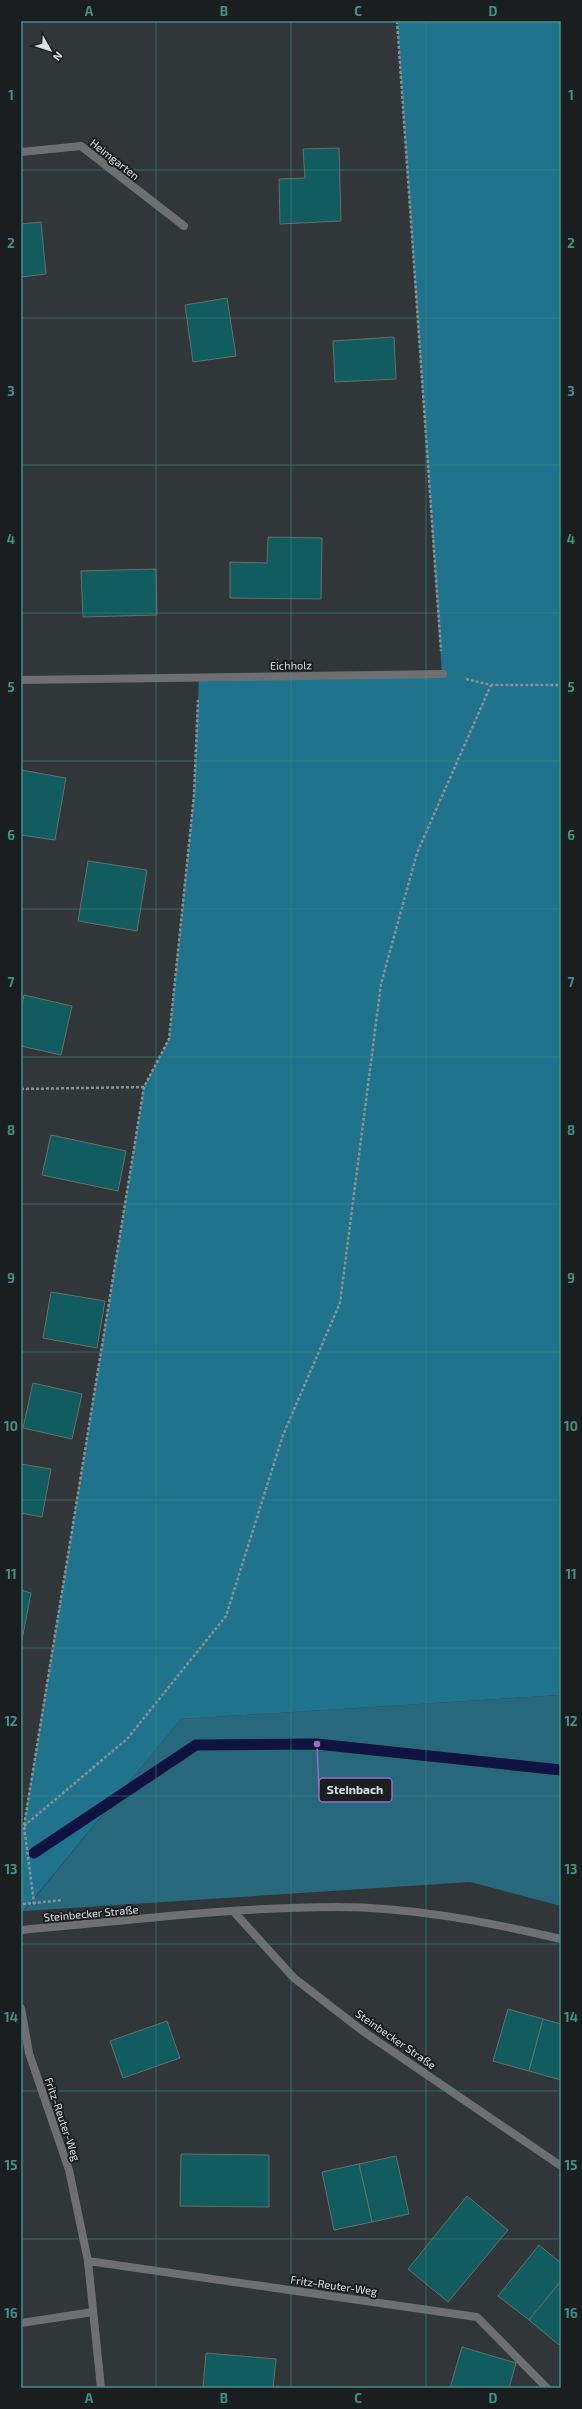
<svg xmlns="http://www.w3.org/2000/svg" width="582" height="2409" font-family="'Exo 2',sans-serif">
<rect width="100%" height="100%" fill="#313739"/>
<!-- green -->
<path fill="#27687c" d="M561,1695V1906L470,1882L24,1911L181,1719Z"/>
<!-- forest -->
<path fill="#1f738c" d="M397,21H561V1695L181,1719L21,1914V1843L144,1087L169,1039L194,795L199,678L442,674Z"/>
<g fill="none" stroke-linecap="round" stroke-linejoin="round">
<!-- stream -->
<path stroke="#101341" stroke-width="11" d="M34,1853L196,1745L317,1744L561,1770"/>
</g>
<!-- building -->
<g fill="#105c5e" stroke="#676e6e">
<path d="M339,148L341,221L280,224L279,179L305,178L303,149Z"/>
<path d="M41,222L46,274L21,277V224Z"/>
<path d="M227,298L236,356L193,362L185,305Z"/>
<path d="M394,337L396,379L335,382L333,341Z"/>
<path d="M268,537L322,538L321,599L230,598V562L267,563Z"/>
<path d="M156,569L157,615L83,617L81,571Z"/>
<path d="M21,770L66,778L55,840L21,835Z"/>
<path d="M88,861L147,870L137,931L78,921Z"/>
<path d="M24,995L72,1006L61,1055L21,1046V1010Z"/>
<path d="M51,1135L126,1151L118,1191L42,1175Z"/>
<path d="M51,1292L105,1301L97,1348L43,1338Z"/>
<path d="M33,1383L82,1394L72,1439L23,1428Z"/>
<path d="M21,1464L51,1469L42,1517L21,1513Z"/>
<path d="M21,1590L31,1593L21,1645Z"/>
<path d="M508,2009L543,2019L529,2071L493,2061Z"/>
<path d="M543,2019L561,2024V2080L529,2071Z"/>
<path d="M167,2021L180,2058L123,2078L110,2041Z"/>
<path d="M181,2154L269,2155V2207L180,2206Z"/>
<path d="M396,2156L409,2214L372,2222L359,2164Z"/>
<path d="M359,2164L372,2222L334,2230L322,2172Z"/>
<path d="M467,2196L508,2230L448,2302L408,2269Z"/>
<path d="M539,2245L561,2263V2281L529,2320L498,2296Z"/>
<path d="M561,2281V2342L559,2345L529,2320Z"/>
<path d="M462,2347L516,2363L509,2388H450Z"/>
<path d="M206,2353L276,2359L273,2388H203Z"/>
</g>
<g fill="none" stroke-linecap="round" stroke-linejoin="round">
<!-- path -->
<g stroke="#8b9091" stroke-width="2.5" stroke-dasharray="3 2" stroke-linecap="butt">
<path d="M397,21L441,651"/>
<path d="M466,679L491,685H561"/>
<path d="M21,1089L144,1087"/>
<path d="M24,1826L127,1739L226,1616L283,1435L340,1303L381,984L417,853L491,685"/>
<path d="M23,1904L62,1900"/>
<path d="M33,1904L34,1903L24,1826L144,1087L169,1039L194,795L198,700"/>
</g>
<!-- service -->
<path stroke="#6d6f71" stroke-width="8" d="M21,2323L93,2312"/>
<!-- minor -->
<g stroke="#6d6f71" stroke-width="8">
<path d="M21,152L81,146L184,226"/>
<path d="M21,680L443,674"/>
<path d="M234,1912L294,1978L364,2032L561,2166"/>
<path d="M21,2008L29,2053L69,2170L88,2261L101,2388"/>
<path d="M88,2261L477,2317L547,2388"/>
</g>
<!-- tertiary -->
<path stroke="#6d6f71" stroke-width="8" d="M21,1930C126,1921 232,1907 337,1907C412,1907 488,1922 561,1939"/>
</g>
<!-- grid -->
<path fill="none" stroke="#42908b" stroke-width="1" stroke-opacity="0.55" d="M156,21V2388M291,21V2388M426,21V2388M21,170H561M21,318H561M21,465H561M21,613H561M21,761H561M21,909H561M21,1057H561M21,1204H561M21,1352H561M21,1500H561M21,1648H561M21,1796H561M21,1944H561M21,2091H561M21,2239H561"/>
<g text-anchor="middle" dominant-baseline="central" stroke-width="4" stroke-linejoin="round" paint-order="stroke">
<!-- street labels -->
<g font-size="11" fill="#dce0e1" stroke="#1b1e1f">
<text transform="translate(115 159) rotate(38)">Heimgarten</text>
<text transform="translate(291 665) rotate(-1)">Eichholz</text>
<text transform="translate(91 1913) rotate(-5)">Steinbecker Straße</text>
<text transform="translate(396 2039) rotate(35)">Steinbecker Straße</text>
<text transform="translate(63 2119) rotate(71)">Fritz-Reuter-Weg</text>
<text transform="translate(334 2285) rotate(8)">Fritz-Reuter-Weg</text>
</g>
</g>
<!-- callouts -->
<path fill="none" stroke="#9d6bcb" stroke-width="1.5" d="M317 1744L319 1790"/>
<circle fill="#9d6bcb" stroke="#1b1e1f" stroke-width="1.5" cx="317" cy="1744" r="4"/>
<rect fill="#1b1e1f" stroke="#9d6bcb" stroke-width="1.5" x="319" y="1778" width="73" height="24" rx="4"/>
<g font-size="12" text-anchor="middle" font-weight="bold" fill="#dce0e1">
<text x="355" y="1794">Steinbach</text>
</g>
<!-- border -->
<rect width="582" height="2409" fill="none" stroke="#1b1e1f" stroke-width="44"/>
<!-- north arrow -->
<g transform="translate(50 50) rotate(129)" stroke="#1b1e1f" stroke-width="3" paint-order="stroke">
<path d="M0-3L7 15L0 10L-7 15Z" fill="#dce0e1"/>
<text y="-6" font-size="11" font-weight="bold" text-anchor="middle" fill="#dce0e1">N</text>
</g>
<rect x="22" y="22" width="538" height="2365" fill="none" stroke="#42908b" stroke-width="1.5"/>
<g font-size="13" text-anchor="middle" font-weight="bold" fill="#42908b">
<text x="89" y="16">A</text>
<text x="224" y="16">B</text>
<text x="358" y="16">C</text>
<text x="493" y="16">D</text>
<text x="11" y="100">1</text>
<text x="571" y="100">1</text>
<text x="11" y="248">2</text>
<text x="571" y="248">2</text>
<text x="11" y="396">3</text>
<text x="571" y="396">3</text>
<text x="11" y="544">4</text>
<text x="571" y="544">4</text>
<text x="11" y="692">5</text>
<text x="571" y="692">5</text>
<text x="11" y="840">6</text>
<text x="571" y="840">6</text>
<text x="11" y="987">7</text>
<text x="571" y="987">7</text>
<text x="11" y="1135">8</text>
<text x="571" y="1135">8</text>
<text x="11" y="1283">9</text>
<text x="571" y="1283">9</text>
<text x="11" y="1431">10</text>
<text x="571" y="1431">10</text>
<text x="11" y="1579">11</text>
<text x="571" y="1579">11</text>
<text x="11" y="1726">12</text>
<text x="571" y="1726">12</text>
<text x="11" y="1874">13</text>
<text x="571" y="1874">13</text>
<text x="11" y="2022">14</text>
<text x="571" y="2022">14</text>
<text x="11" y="2170">15</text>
<text x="571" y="2170">15</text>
<text x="11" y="2318">16</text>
<text x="571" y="2318">16</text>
<text x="89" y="2403">A</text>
<text x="224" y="2403">B</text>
<text x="358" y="2403">C</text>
<text x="493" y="2403">D</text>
</g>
</svg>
